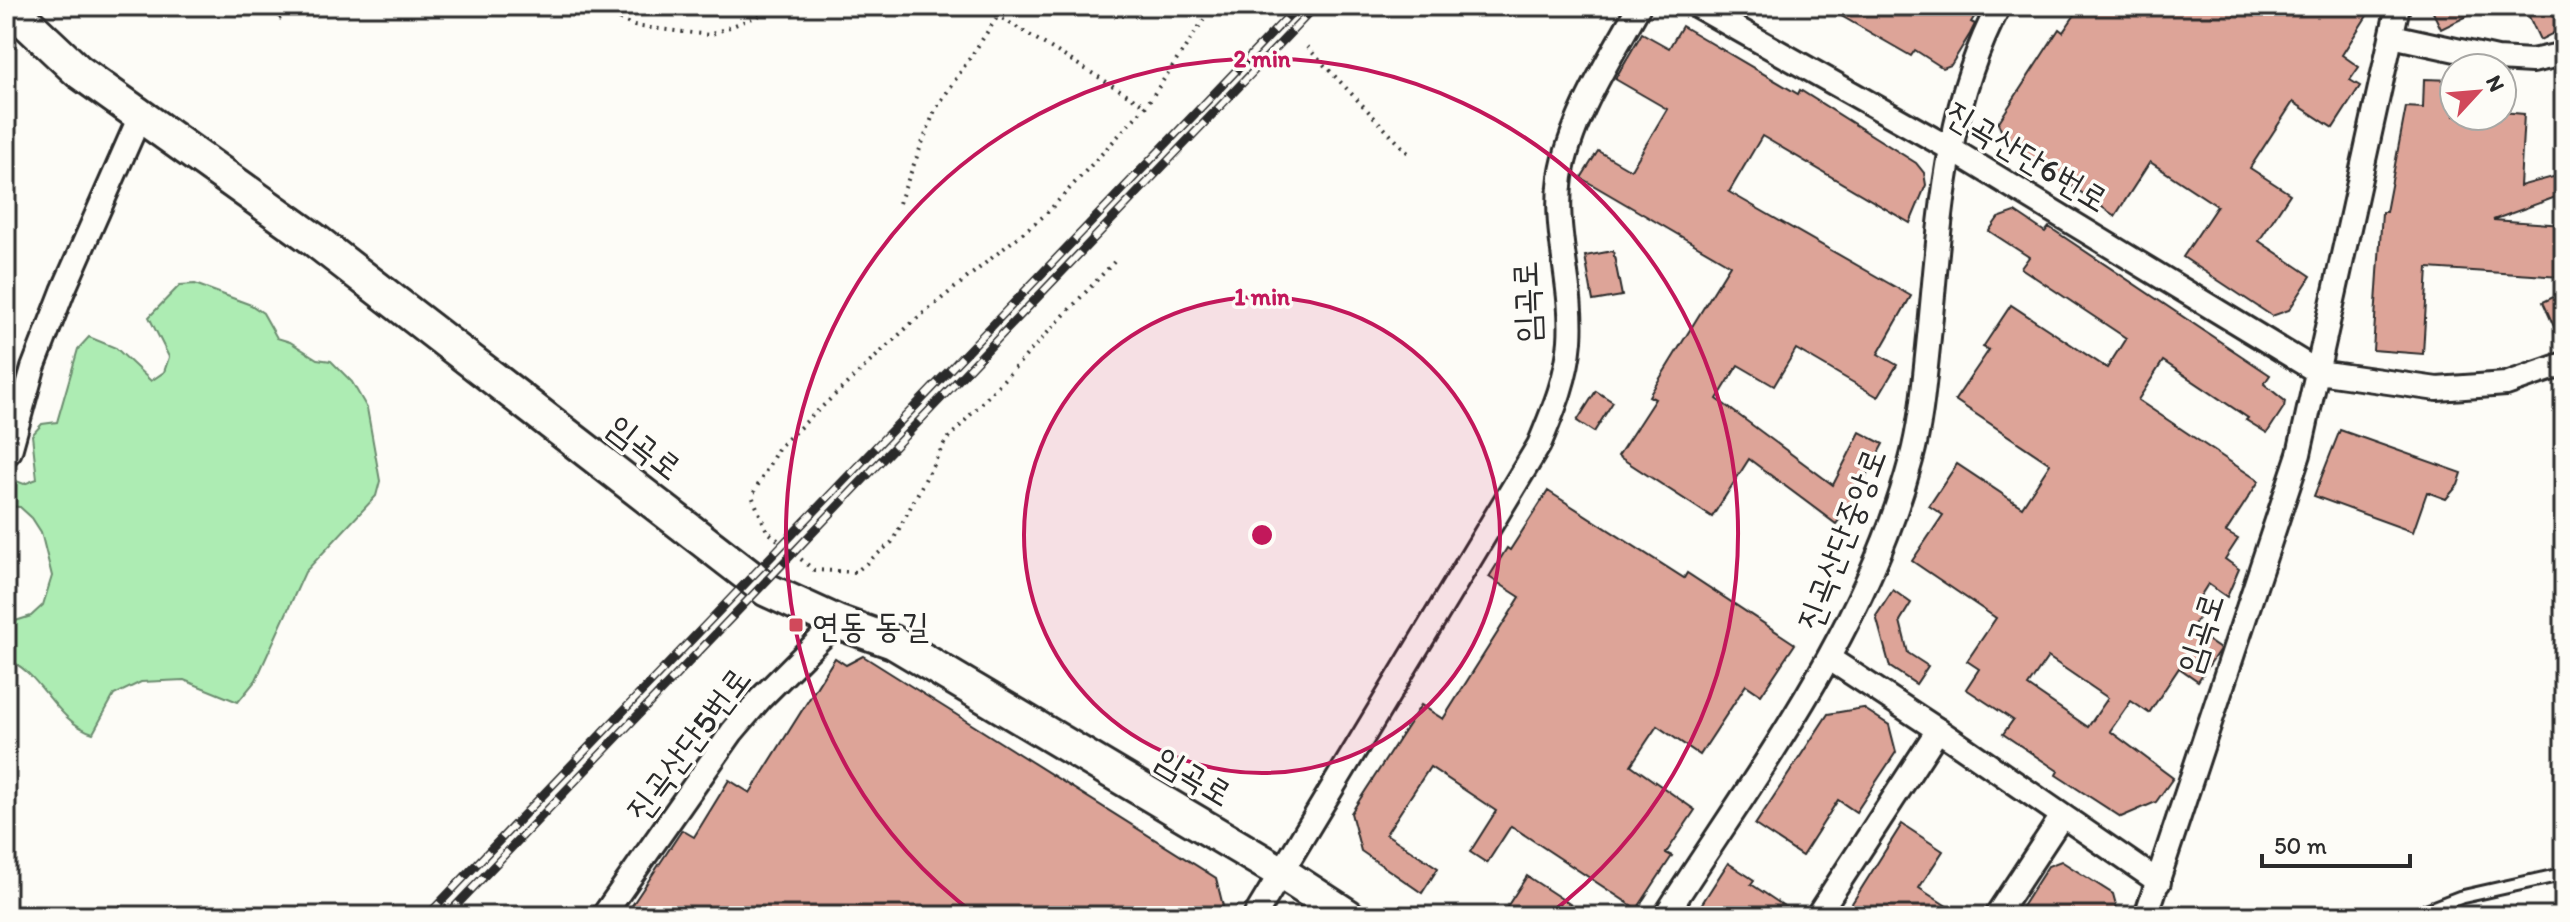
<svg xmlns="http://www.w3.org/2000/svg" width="2570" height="922" font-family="Itim,'Poor Story',sans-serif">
<rect width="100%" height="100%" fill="#fdfcf7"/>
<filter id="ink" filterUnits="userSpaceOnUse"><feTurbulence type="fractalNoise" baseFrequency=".0125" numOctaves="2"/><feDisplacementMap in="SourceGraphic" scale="16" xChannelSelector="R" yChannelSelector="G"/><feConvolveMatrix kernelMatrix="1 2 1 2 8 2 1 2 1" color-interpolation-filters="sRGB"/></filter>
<g filter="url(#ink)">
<!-- green -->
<path fill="#adecb3" stroke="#6c8c6f" stroke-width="2" d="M195,284L251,305L263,313L277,338L290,342L317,359L331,361L352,382L367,408L380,481L376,496L305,572L256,680L238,702L184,680L141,682L114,695L93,733C55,722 41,671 6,659V624L31,616L43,605L52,576L41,532L32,518L20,507L6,506V477L24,484L37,479L32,435L42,424L57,422L78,349L89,337L116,348L151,381L164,372L169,357L149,317L180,285Z"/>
<!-- building -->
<g fill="#dda498" stroke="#2b2b2b" stroke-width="2" fill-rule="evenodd">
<path d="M1824,6H1981L1971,22L1975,24L1970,34L1951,65L1943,68L1915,50L1911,56Z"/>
<path d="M2081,6H2356L2368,14L2342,55L2359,67L2350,80L2360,86L2333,128L2293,102L2250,168L2290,194L2259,241L2311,276L2289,310L2272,316L2183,257L2217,206L2150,162L2115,216L2005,139L1998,123L2059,29L2063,32Z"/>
<path d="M2430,6H2488L2441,29Z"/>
<path d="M2524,6H2564V28L2540,40Z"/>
<path d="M1682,26L1798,94L1800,90L1916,163L1924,173L1926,185L1910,223L1762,136L1729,192L1911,296L1878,354L1897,365L1878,397L1796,349L1774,386L1738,365L1717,399L1833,485L1860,432L1883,444L1851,504L1836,524L1749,459L1712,517L1618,456L1655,399L1649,396L1730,265L1581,178L1598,151L1631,170L1667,109L1615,79L1642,33L1669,48Z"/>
<path d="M2424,79L2454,80V116H2502V112L2524,114L2520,186L2564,174V194L2493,220L2564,225L2561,277L2428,268L2423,354L2373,350L2382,212H2386L2406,107L2423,108Z"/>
<path d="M2015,212L2045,232L2049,227L2270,375L2264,384L2285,401L2284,407L2267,433L2246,420L2248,418L2163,361L2138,400L2259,481L2226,532L2238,539L2225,559L2239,569L2227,597L2208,584L2191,611L2199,617L2191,629L2220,649L2198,681L2179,668L2149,713L2131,701L2110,731L2173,778L2156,802L2121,817L2056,775L2058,771L2003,734L2013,720L1966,689L1979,669L1967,661L1996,618L1912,561L1943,515L1929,506L1957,464L2022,507L2050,464L1955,400L1989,350L1983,347L2011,305L2107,368L2126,338L2021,268L2029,257L1989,231L1998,218ZM2048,657L2108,698L2088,727L2028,686Z"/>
<path d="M1613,251L1622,296L1593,301L1585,256Z"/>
<path d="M2564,292V349L2543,302Z"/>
<path d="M1596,391L1613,402L1594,432L1577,421Z"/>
<path d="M2340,430L2462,473L2458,485L2446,499L2427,492L2413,532L2314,496Z"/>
<path d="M1548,491L1684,578L1687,573L1795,644L1761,695L1746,685L1700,755L1657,726L1631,765L1695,810L1666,853L1672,856L1637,909L1511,826L1487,863L1470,852L1496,811L1430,767L1386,834L1438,868L1422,893L1361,851L1351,813L1421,705L1443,719L1520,597L1489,577L1507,548L1510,550Z"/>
<path d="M1893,590L1911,603L1900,621L1908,653L1928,666L1916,684L1890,667L1876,616Z"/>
<path d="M863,656L1216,878L1224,910L1220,916H1153L1139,907L1133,916H625L682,830L694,837L729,780L750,793L835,658L846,665Z"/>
<path d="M1863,708L1889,725L1896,752L1856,812L1838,800L1802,856L1755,825L1828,714Z"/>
<path d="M1902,824L1943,851L1919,888L1962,916H1844Z"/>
<path d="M2061,861L2113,894L2119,916H2016L2048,866Z"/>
<path d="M1728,863L1754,880L1751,884L1799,916H1694Z"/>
<path d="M1527,876L1588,916H1501Z"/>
</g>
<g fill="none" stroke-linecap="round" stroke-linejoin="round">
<!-- service casing -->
<g stroke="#2b2b2b" stroke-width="17">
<path id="service" d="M2412,916L2461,897L2564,874"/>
</g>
<!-- minor casing -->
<g stroke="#2b2b2b" stroke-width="28">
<g id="minor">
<path d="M1697,6L1949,148L2318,372L2437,389L2506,384L2564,364"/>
<path d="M2392,36L2497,59L2532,61L2564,54"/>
<path d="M6,455L10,451L33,368L63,291L141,114"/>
<path d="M1830,659L1938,730L2159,882"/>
<path d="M603,916L732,732L761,698L837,622"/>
<path d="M1255,916L1539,445C1553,411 1567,379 1570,341C1574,286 1553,232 1561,177C1570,119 1611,57 1639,6"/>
<path d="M1665,916C1758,771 1866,629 1911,460C1921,423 1924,384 1928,347C1940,231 1943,110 1999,6"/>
<path d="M1817,916L1938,730"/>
<path d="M1996,916L2062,816"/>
<path d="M2146,916L2299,454L2398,6"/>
</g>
</g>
<!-- secondary casing -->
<g stroke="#2b2b2b" stroke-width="38">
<path id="secondary" d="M9,6L78,71L316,241L767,590L837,622L893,642L1282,873L1348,916"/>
</g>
<!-- path -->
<g stroke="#2b2b2b" stroke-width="4" stroke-dasharray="2 6" stroke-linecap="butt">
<path d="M590,6L634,26L709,35L784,6"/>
<path d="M982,6L1146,106"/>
<path d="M279,19L303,6"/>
<path d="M1307,47L1409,154"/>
<path d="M899,203L935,110L998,16"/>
<path d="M1114,262L945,442L892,542L856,572L814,570L767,531L752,496L779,447L915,320L1045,215L1146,106L1213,6"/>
</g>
<!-- service -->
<use href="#service" stroke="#fdfcf7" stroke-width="11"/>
<!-- minor -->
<use href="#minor" stroke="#fdfcf7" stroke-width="22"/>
<!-- secondary -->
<use href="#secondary" stroke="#fdfcf7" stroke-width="32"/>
<!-- rail casing -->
<g stroke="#2b2b2b" stroke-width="9">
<g id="rail">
<path d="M427,916L1298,6"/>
<path d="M446,916L1316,6"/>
</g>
</g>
<!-- rail -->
<use href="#rail" stroke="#fdfcf7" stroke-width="6" stroke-dasharray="18" stroke-linecap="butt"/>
</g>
</g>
<!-- distance rings -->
<circle cx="1262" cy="535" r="238" fill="#c2185b" fill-opacity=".12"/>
<g fill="none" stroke="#c2185b" stroke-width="4">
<circle cx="1262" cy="535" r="238"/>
<path d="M976 915A476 476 0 1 1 1548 915"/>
</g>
<!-- markers -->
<rect fill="#d1495b" stroke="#fdfcf7" stroke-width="3" x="788" y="617" width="16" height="16" rx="4"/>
<g text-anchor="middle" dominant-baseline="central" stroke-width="7" stroke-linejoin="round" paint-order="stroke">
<!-- street labels -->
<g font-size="34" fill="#2b2b2b" stroke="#fdfcf7">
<text transform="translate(2027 156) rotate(31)">진곡산단6번로</text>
<text transform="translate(1526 302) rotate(-92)">임곡로</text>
<text transform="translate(645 447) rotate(38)">임곡로</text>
<text transform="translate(1841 539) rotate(-69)">진곡산단중앙로</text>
<text transform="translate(2200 633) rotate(-72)">임곡로</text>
<text transform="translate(688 744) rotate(-53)">진곡산단5번로</text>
<text transform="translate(1194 776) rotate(31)">임곡로</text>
</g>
<!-- poi labels -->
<g font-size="34" fill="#2b2b2b" stroke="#fdfcf7" text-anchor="start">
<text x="812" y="625">연동 동길</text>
</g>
</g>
<circle cx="1262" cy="535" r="12" fill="#c2185b" stroke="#fdfcf7" stroke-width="4"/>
<g font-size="24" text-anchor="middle" font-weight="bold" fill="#c2185b" stroke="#fdfcf7" stroke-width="7" stroke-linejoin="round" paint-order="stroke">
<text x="1262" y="67">2 min</text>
<text x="1262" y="305">1 min</text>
</g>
<!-- margin -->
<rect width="2570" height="922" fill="none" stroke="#fdfcf7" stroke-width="32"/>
<rect x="16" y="16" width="2538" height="890" fill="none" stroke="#2b2b2b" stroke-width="3" filter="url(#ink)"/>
<!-- north arrow -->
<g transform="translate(2478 92) rotate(64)"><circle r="38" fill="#fdfcf7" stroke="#a9a8a5" stroke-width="2"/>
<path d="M0-6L14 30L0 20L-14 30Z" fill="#d1495b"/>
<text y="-12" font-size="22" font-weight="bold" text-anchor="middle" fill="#2b2b2b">N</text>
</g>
<!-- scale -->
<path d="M2262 854v12h148v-12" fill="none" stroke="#2b2b2b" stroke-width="4"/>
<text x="2274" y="854" font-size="24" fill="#2b2b2b" stroke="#fdfcf7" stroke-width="6" paint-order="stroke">50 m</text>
</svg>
